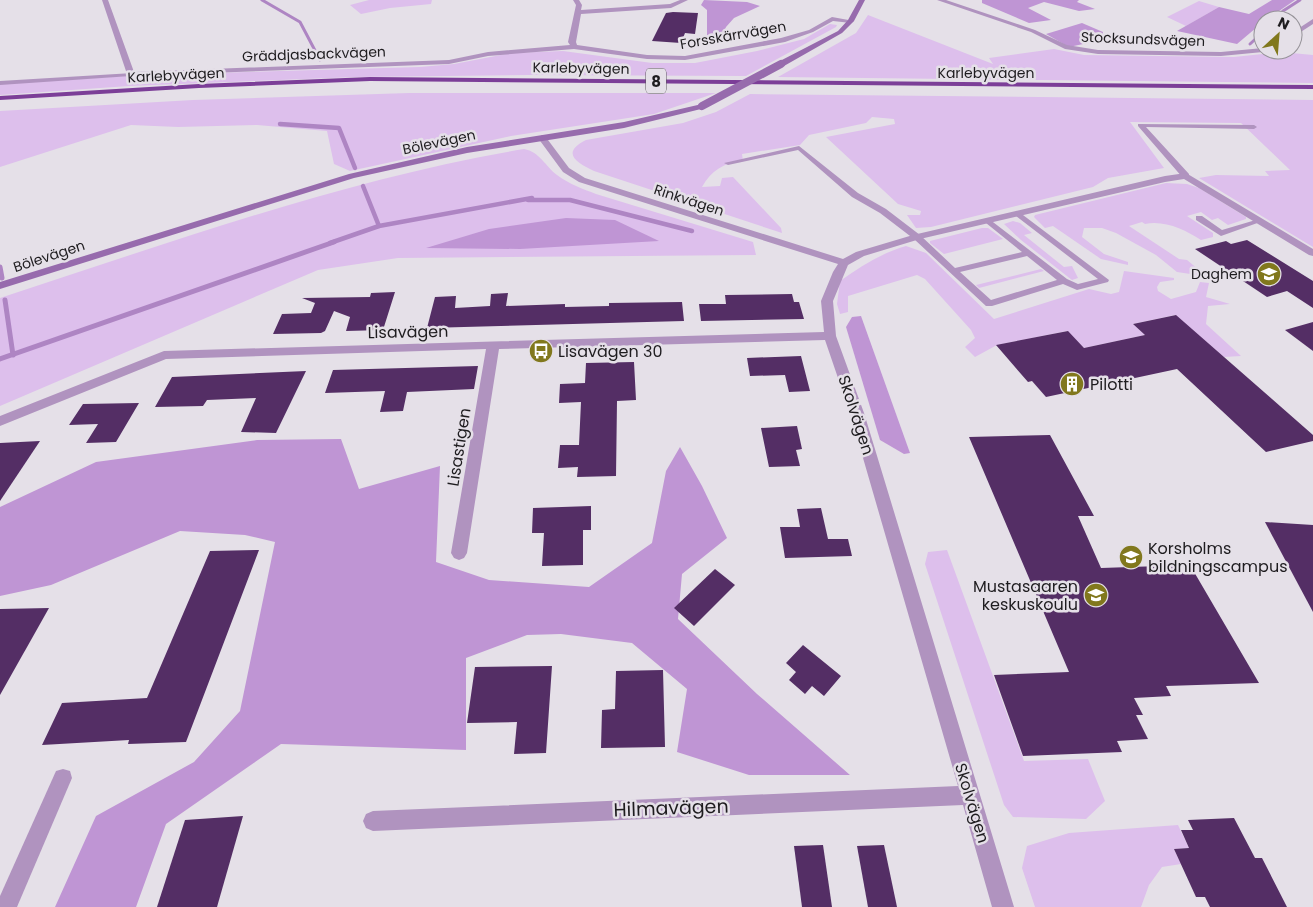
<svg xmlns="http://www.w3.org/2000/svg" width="1313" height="907" font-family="Poppins,sans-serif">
<rect width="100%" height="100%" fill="#e5e0e8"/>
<!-- green -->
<g fill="#ddbfec">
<path d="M369,0H432L431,4L390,8L361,14L350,5Z"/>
<path d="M1199,1L1219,7L1186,26L1167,17Z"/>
<path d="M868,15L993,64L989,58L1054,49L1084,55L1234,57L1281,52L1313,55V83L778,77L856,33Z"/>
<path d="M830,24L837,25L836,27L746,76L528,75L356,77L129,86L0,95V84L142,75L420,67L454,64L511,53L563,51L652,63H695L757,51L804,39Z"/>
<path d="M409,93H716L654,114L511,136L350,171L334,164L327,131L257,125L178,127L131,125L0,167V111L193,100Z"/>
<path d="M750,94L1313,100V247L1199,178L1216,175L1269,176L1265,171L1290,170L1241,123L1130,122L1164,168L1108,178L1093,187L931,227L916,228L907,215H920L921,211L898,204L826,137L895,124L894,119L872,117L866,123L809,135L800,145L742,154L743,161C724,162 711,171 702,187L720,186L722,178L733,177L781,228L782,233L594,171C577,163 560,153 586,140L683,123L716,112Z"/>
<path d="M524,149C540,152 545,166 557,175C569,184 583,189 596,194L753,242L756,255L398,258L318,270L0,406V298C172,242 345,179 524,149Z"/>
<path d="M1166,183L1187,184L1199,188L1246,217V219L1228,225L1218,218L1212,220L1201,212L1187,216L1213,233V237L1201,240C1185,230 1165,220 1145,224L1142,222L1129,226L1179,259L1187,260L1205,275L1204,276L1177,272L1156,255L1116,233L1102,228H1084L1082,237L1104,254L1128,262V265L1101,259L1053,226L1045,228L1034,217L1035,215Z"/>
<path d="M1013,221L1020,223L1032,233L1024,235L1064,267L1072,266L1078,278L1072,280L1021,240L1004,224Z"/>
<path d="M982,228H988L1003,239L944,254L930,243V241Z"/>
<path d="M906,246L926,253L994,319L1089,289L1111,294L1119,292L1124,271L1174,278V280L1160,282L1157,287L1158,291L1171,299L1196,292L1200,282L1209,283L1206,297L1230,304L1208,306L1206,324L1241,356L1224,357L1175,315L1133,324L1145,335L1084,348L1067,331L997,345L975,357L965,347L975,338L971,330L925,279L917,275L848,296V312L840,314L837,304L840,281C861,266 882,253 906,246Z"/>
<path d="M1041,269L1044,271L979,288L976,285Z"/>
<path d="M947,550L1024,761L1088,759L1105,801L1086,819L1013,817L1004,805L925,564L928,552Z"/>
<path d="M1178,825L1189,848L1174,849L1181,864L1162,867L1149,885L1141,907H1035L1022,868L1027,846L1069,833Z"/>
</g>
<!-- forest -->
<g fill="#bf95d4">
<path d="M704,0L747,2L760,6L734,18L726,27L724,32L729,38L707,44V10L701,5Z"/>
<path d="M982,0H1079L1077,2L1095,9L1079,11L1044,2L1028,8L1051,20L1029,23L982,3Z"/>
<path d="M1272,0H1295L1266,20H1263V22L1237,44L1177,31L1219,7L1249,14Z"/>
<path d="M1082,23L1103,32L1102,40L1069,47L1046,34Z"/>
<path d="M566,218L615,220L659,241L520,249L426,248L489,229Z"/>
<path d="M861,316L910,453L904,454L880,440L846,327L852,317Z"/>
<path d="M341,439L359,489L440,466L436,562L489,580L589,587L652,543L666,471L680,447L702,486L727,538L682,574L678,619L757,694L850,775H749L677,752L687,689L632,643L561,634L527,635L466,658V750L281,744L166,824L136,907H55L96,816L194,762L240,711L275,542L245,535L180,531L51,585L0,596V507L96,462L257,440Z"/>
</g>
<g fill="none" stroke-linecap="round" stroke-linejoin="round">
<!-- stream-far2 -->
<g stroke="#ae85c3" stroke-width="3">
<path d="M262,0L300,22L320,60"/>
<path d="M1275,20L1283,11L1300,0"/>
<path d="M1250,44L1263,32"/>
</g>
<!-- stream-far1 -->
<g stroke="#ae85c3" stroke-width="4.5">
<path d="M280,124L339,128L355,168"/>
<path d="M363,186L379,226"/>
<path d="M528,200H570L692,231"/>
<path d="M330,243L379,226L532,198"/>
</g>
<!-- stream -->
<g stroke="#ae85c3" stroke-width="5">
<path d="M0,267L2,278"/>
<path d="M5,300L13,355"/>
<path d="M0,359L334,242"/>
</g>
</g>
<!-- building -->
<g fill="#542e65">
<path d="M673,12L698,13L695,34L685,33L681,43L652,41L666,13Z"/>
<path d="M1247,240L1313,281V308L1287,291L1267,297L1195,249L1226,241L1231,244Z"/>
<path d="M395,292L383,330L346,331L350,317L334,311L325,331L321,333L273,334L282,314L311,313L315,303L302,298L370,297L371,293Z"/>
<path d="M508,293L506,306L565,304V307L609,306V303L682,302L684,321L427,328L435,297L456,296L455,308L490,306L491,294Z"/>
<path d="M792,294L794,302H799L804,319L701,321L699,304H726L725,295Z"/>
<path d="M1176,315L1313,435V441L1266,452L1177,369L1046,397L1032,381L1028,382L996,345L1068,331L1084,348L1145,335L1133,324Z"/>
<path d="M1313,322V351L1285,330Z"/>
<path d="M801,356L810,391L789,392L785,375L750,376L747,358Z"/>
<path d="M634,362L636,400L617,401L616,476L577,477L578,467L558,468L560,445H579L581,402L559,403L560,384L585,383L586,363Z"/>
<path d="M478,366L474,389L407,392L403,411L380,412L385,391L325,393L333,370Z"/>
<path d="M306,371L276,433L241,432L256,398L207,400L203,406L155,407L172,377Z"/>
<path d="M139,403L116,442L86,443L98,424L69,425L83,404Z"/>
<path d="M797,426L802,449L796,450L800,466L769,467L761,428Z"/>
<path d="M1050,435L1094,516H1078L1101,568L1190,565L1259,683L1166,686L1171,696L1134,698L1143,715H1136L1148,739L1117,741L1122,752L1023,756L994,675L1069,672L969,437Z"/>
<path d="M40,441L0,501V443Z"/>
<path d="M591,506V530H583V565L542,566L544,533H532L533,508Z"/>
<path d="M821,508L828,539H848L852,556L785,558L780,527H800L797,509Z"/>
<path d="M1265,522L1313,525V612Z"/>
<path d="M259,550L186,742L128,744L129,740L42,745L62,703L147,698L210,551Z"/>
<path d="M715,569L735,585L694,626L674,608Z"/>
<path d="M49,608L0,695V609Z"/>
<path d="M803,645L841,676L824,696L812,686L805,694L789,680L796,672L786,663Z"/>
<path d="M552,666L546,753L514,754L517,722L467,723L475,667Z"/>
<path d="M663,670L665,747L601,748L602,710L615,709L616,671Z"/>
<path d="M243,816L217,907H157L185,820Z"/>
<path d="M1234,818L1255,858H1262L1287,907H1210L1205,897H1196L1174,849L1189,848L1181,830H1193L1188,820Z"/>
<path d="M823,845L832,907H802L794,846Z"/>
<path d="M884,845L897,907H868L857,846Z"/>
</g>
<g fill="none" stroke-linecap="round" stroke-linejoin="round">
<!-- service -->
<g fill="#b093bf" fill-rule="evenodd">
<path d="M133,73L134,74L131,76L0,85V81Z"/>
<path d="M1138,124L1254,125L1257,127L1254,129L1146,127L1189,174V178H1183L1138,126Z"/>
<path d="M799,146L858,193L886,209L920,235L955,268L1022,252L986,223V219H989L1067,279L1078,284L1098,279L1016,216V212H1019L1109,280L1108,282L1077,290L1063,284L992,306H986L914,239L880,213L852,197L798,150L728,165L724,163ZM1027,256L1057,280L991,300L960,272Z"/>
<path d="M1196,216H1202L1222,230L1259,219L1263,221L1221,236L1196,220Z"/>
</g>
<!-- minor -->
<g fill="#b093bf" fill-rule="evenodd">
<path d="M102,0H108L134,72L449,60L488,52L570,45L568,42L576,5L573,0H579L582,5L581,10L670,4L680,0H688L671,8L581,14L576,42L577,45L647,55L685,56L781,38L809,30L832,17L854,21L851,23L833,21L813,32L785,42L685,60L647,59L574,49L488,56L449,64L131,76L127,74Z"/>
<path d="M937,0H946L1035,30L1067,45L1098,50L1221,52L1263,48V50H1267L1263,52L1221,56L1098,54L1065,49L1031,32Z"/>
<path d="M1313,19V24L1293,37V32Z"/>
<path d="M542,135L545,136L569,168L585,178L843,259L856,252L913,235L1165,176L1186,173L1313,249V256L1309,255L1184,179L1165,182L920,239L864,256L848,265L833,301L836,336L864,413L1014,907H992L963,805L373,831L366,828L363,821L366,814L373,811L958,786L850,413L825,340L499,349L467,553L464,558L459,560L454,558L451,553L486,349L166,359L0,426V416L164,351L824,332L821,301L833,272L838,264L579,182L563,172L538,138Z"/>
<path d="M63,769L70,771L72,778L17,907H0V896L56,771Z"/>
</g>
<!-- secondary -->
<g fill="#976bad" fill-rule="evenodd">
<path d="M859,0H865L854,21L842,33L784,66H778V62L838,31L848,20Z"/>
<path d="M702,104H705V108L624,128L467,153L354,178L0,289V282L349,174L467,147L624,122Z"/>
</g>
<!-- trunk -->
<path fill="#7c3e98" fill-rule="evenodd" d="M370,77L1313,85V89L370,81L199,88L0,100V96L199,84Z"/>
<!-- secondary-bridge -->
<path stroke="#976bad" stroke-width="8" d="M702,106L781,64"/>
</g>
<!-- icons -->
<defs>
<g id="school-disc" transform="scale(1.25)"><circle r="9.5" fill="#81781d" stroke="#e5e0e8"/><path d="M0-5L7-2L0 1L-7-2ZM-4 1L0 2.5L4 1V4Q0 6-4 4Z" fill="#fff"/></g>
<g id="bus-disc" transform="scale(1.25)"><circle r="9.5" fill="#81781d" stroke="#e5e0e8"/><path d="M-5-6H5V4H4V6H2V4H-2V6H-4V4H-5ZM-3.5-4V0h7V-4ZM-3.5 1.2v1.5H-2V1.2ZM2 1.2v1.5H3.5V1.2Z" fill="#fff"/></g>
<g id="building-disc" transform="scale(1.25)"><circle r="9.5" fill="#81781d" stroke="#e5e0e8"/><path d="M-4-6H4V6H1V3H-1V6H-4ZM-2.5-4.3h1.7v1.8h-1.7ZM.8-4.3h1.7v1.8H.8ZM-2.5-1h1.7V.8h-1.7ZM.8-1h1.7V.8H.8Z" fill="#fff"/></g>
</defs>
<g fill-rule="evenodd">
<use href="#school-disc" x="1269" y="274"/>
<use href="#bus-disc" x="541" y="351"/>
<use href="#building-disc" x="1072" y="384"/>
<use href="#school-disc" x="1131" y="557"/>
<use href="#school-disc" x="1096" y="595"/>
</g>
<g text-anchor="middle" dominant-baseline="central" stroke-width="5" stroke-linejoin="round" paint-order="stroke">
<!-- far-street labels -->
<g font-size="14" fill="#1e1c1f" stroke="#e5e0e8">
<text transform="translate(733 35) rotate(-10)">Forsskärrvägen</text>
<text transform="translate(1143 39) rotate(2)">Stocksundsvägen</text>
<text transform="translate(314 54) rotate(-2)">Gräddjasbackvägen</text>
<text transform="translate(581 68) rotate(1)">Karlebyvägen</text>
<text x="986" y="73">Karlebyvägen</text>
<text transform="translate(176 75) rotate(-3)">Karlebyvägen</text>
<text transform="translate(439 142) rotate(-12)">Bölevägen</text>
<text transform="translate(689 200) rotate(18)">Rinkvägen</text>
<text transform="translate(49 256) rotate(-18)">Bölevägen</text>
</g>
<!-- far-poi labels -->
<g font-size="14" fill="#1e1c1f" stroke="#e5e0e8" text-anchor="end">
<text x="1252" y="274">Daghem</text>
</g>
<!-- shield labels -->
<rect fill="#e5e0e8" stroke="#5a575b" stroke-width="1" x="646" y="68.5" width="20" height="25" rx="4"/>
<g font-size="15" font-weight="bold" fill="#1e1c1f">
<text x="656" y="81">8</text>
</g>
<!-- street labels -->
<g font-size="16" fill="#1e1c1f" stroke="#e5e0e8">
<text transform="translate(408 332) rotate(-1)">Lisavägen</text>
<text transform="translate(856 415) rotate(72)">Skolvägen</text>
<text transform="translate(459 447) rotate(-81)">Lisastigen</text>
<text transform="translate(972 803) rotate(73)">Skolvägen</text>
</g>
<!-- poi labels -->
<g font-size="16" fill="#1e1c1f" stroke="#e5e0e8" text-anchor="start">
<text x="558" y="351">Lisavägen 30</text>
<text x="1090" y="384">Pilotti</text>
<text x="1148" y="548">Korsholms<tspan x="1148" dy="18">bildningscampus</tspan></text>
<text x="1078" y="586" text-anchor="end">Mustasaaren<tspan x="1078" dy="18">keskuskoulu</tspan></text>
</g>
<!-- near-street labels -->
<g font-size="19" fill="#1e1c1f" stroke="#e5e0e8">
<text transform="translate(671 808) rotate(-2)">Hilmavägen</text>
</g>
</g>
<!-- north arrow -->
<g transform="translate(1278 35) rotate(26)"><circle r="24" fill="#e5e0e8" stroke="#959298"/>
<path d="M0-4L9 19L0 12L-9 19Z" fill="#81781d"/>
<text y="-8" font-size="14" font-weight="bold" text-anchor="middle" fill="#1e1c1f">N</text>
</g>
</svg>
